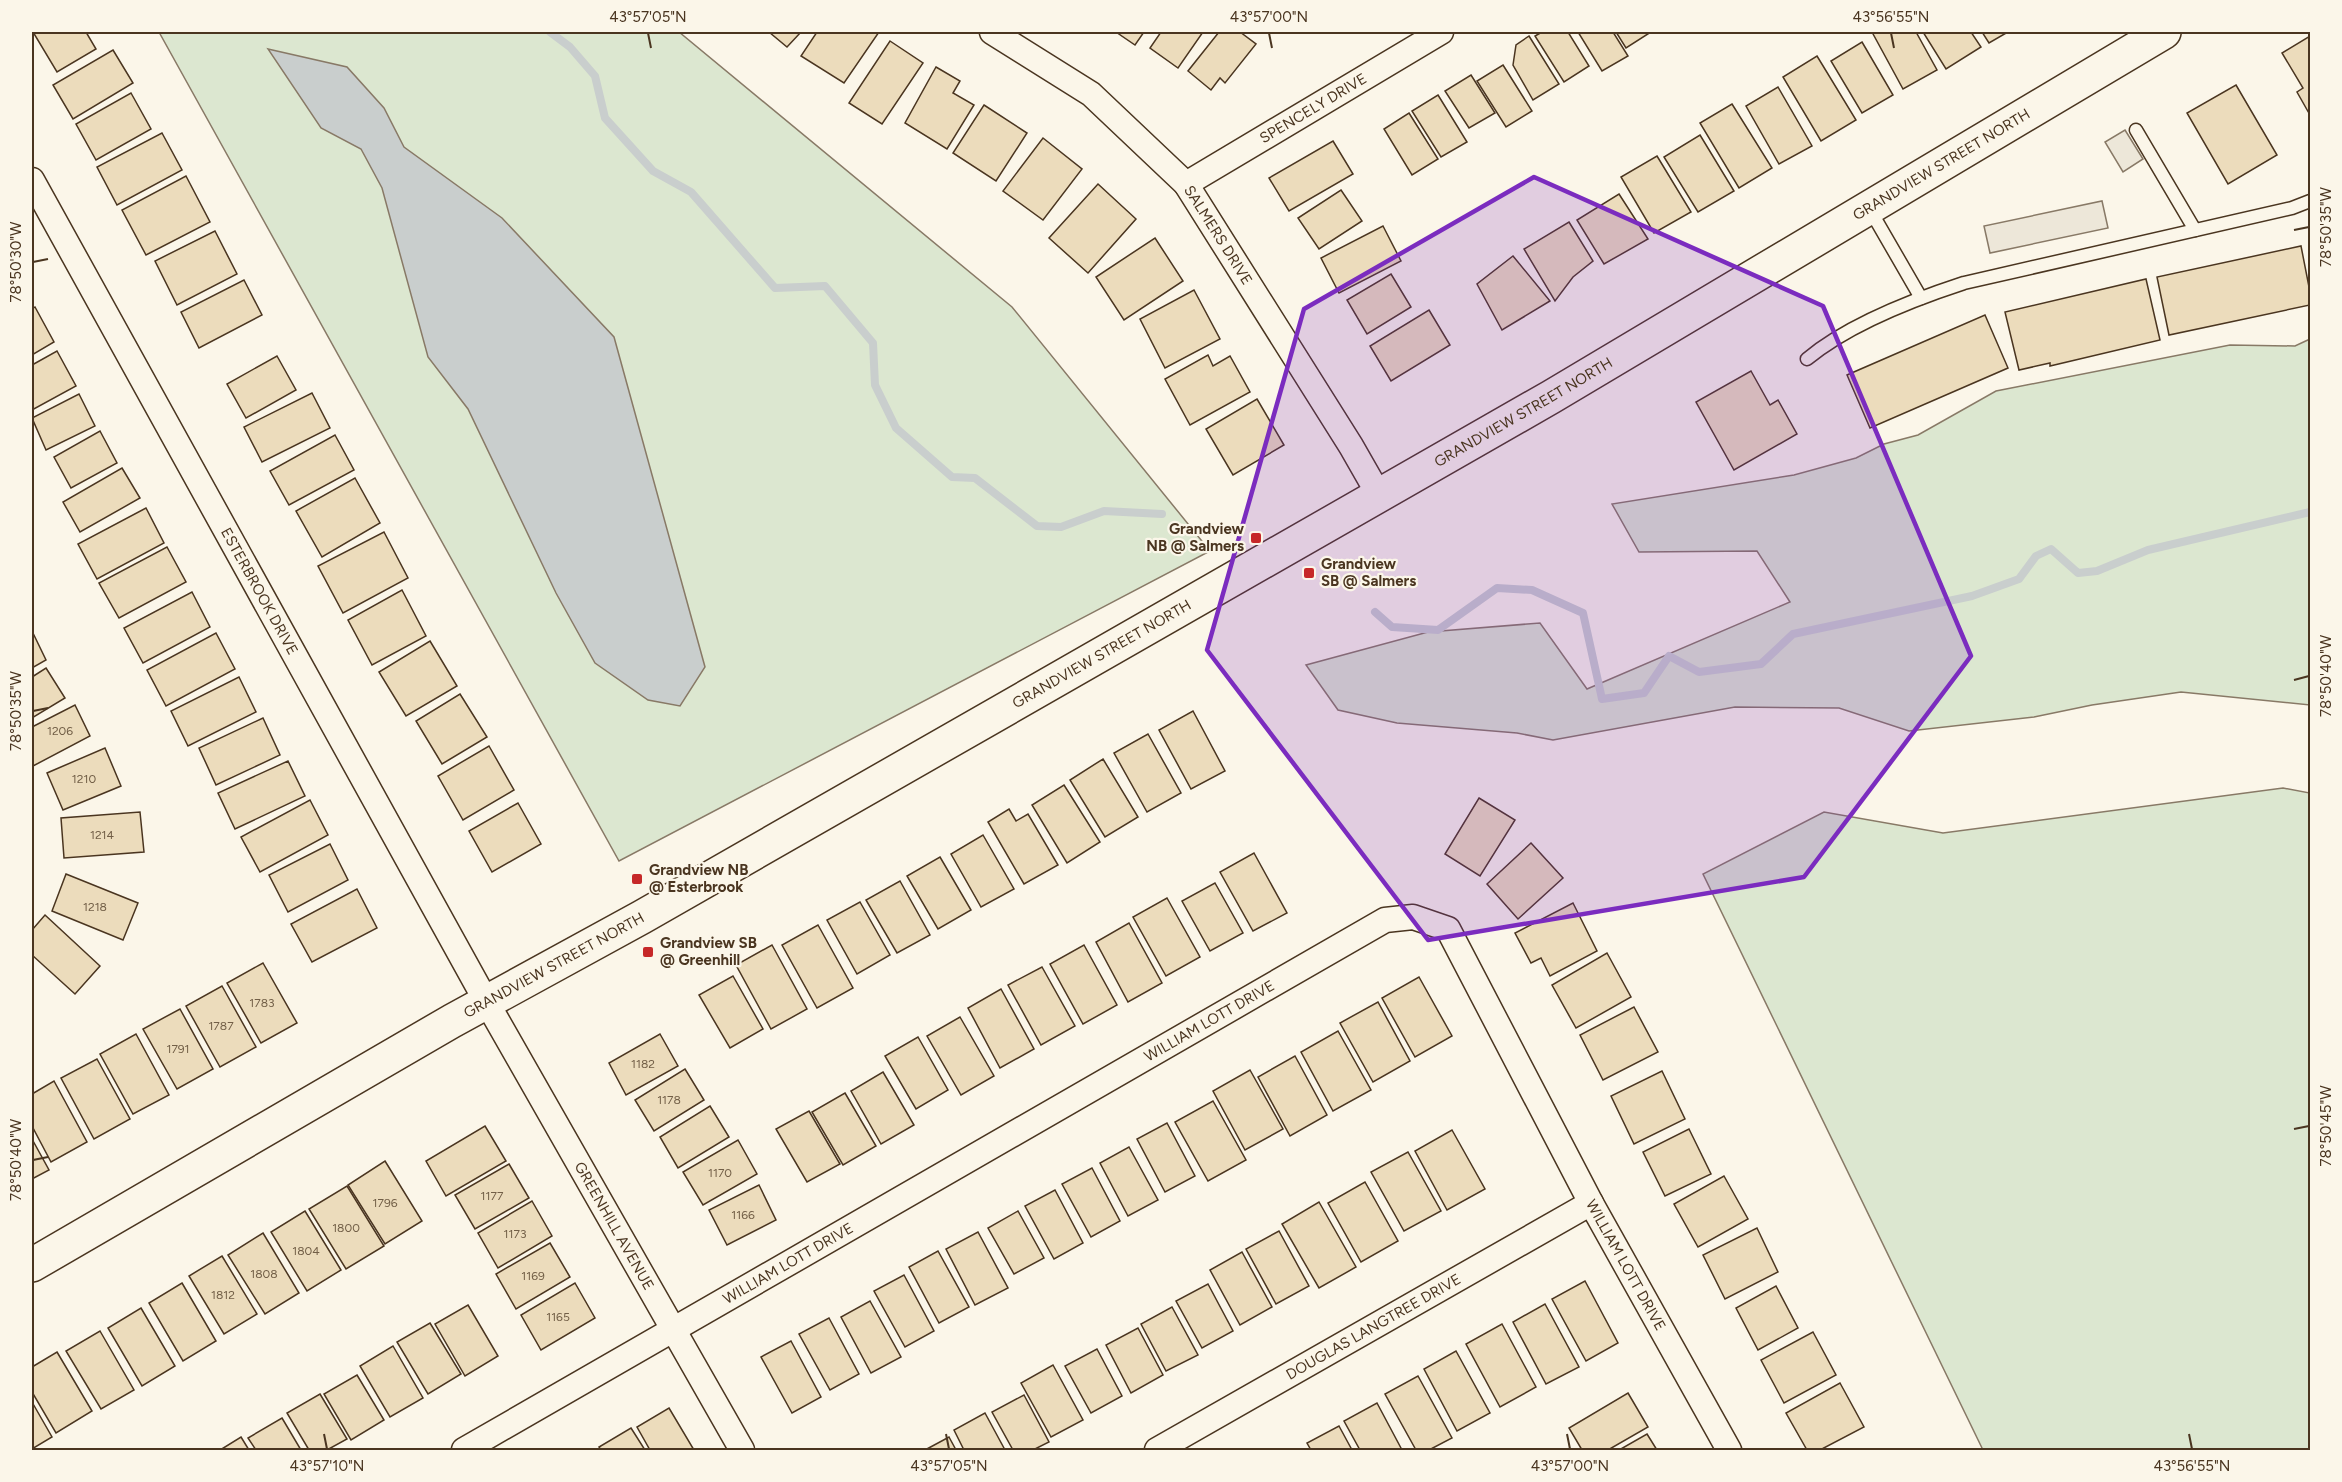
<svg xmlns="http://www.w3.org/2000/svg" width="2342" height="1482" font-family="Figtree,sans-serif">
<rect width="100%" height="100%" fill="#fbf6e9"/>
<!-- green -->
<g fill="#dce7d0" stroke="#887966" stroke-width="1.5">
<path d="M159,32H679L1012,307L1210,551L619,861Z"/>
<path d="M2310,339V705L2181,692L2092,705L2034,717L1909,731L1839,708L1735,707L1553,740L1517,733L1397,723L1338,710L1306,665L1428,632L1540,623L1587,689L1790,602L1757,551L1639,552L1612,504L1794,475L1856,458L1884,444L1918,435L1996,391L2230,345L2295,346Z"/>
<path d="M2283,788L2310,793V1450H1983L1703,874L1824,812L1943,833Z"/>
</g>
<!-- parking -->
<g fill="#ede7d9" stroke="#887966" stroke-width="1.5">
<path d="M2125,130L2143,159L2123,172L2105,142Z"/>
<path d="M2102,201L2108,228L1990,253L1984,226Z"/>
</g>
<!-- water -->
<path fill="#c9cecd" stroke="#887966" stroke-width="1.5" d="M268,49L347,67L384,108L404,147L502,218L614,337L705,667L680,706L648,700L595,663L556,593L468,409L428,357L382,188L361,149L321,128Z"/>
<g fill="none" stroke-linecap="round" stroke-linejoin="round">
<!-- stream -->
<g stroke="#c9cecd" stroke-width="8">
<path d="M550,32L570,47L595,76L605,118L653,171L691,192L775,288L825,286L873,343L875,385L896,428L952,477L975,478L1037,526L1061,527L1104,511L1162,514"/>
<path d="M1375,612L1392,627L1438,630L1497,588L1532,590L1583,613L1602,699L1644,693L1669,656L1699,672L1761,664L1793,634L1972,596L2019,579L2036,556L2051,549L2078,573L2097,571L2148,550L2310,512"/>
</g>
</g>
<!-- building -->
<g fill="#ecdcbc" stroke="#4a3520" stroke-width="1.5">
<path d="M33,32H86L96,49L57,72Z"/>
<path d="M769,32H801L787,47Z"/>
<path d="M817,32H879L844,83L801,56Z"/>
<path d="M1116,32H1144L1135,45Z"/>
<path d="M1161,32H1203L1178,68L1150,48Z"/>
<path d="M1219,32H1240L1256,44L1225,83L1220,78L1211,90L1188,71Z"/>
<path d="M1542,32H1568L1589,66L1564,82L1535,36Z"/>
<path d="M1578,32H1613L1628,56L1602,71Z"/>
<path d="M1616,32H1651L1626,48Z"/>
<path d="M1872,32H1916L1937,70L1903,89Z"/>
<path d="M1923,32H1971L1981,47L1946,69Z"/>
<path d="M1982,32H2008L1989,43Z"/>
<path d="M1529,36L1559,84L1533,100L1513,65L1516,45Z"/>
<path d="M2310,36V115L2297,92L2303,88L2282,53Z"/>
<path d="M890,41L923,63L882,124L849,103Z"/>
<path d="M1862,42L1893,95L1862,113L1831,61Z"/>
<path d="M113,50L133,83L73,119L53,85Z"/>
<path d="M1817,56L1856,120L1821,141L1783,77Z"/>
<path d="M1503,65L1532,111L1506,127L1477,81Z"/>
<path d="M936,67L960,81L953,93L974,105L947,149L905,123Z"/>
<path d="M1471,75L1495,113L1469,128L1445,91Z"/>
<path d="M2236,85L2277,155L2228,184L2187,113Z"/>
<path d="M1778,87L1812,146L1779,164L1746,106Z"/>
<path d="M131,93L151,129L96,160L76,124Z"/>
<path d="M1438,95L1467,142L1441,157L1412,111Z"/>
<path d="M1732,104L1772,168L1739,188L1700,123Z"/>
<path d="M984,105L1027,133L996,181L953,153Z"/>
<path d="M1409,113L1438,159L1412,175L1384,129Z"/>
<path d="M162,133L182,170L117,205L97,167Z"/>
<path d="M1700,135L1734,191L1698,212L1664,157Z"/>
<path d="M1043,138L1082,169L1043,220L1003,191Z"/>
<path d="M1333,141L1353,174L1289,211L1269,178Z"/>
<path d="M1657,156L1691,212L1654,233L1621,177Z"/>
<path d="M186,176L210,222L146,255L122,210Z"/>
<path d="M1098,184L1136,219L1088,273L1049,238Z"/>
<path d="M1341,190L1362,221L1319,249L1298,218Z"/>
<path d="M1619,194L1648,239L1604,264L1577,220Z"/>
<path d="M1569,222L1593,261L1573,277L1555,301L1524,249Z"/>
<path d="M1383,226L1401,261L1339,293L1321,258Z"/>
<path d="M215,231L237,274L177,305L155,261Z"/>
<path d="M1155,238L1183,281L1124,320L1096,277Z"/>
<path d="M2301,246L2310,292V305L2169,335L2157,277Z"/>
<path d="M1513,256L1550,301L1502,330L1477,284Z"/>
<path d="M1391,274L1411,307L1367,334L1347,300Z"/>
<path d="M2146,279L2160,340L2050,366V363L2019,370L2005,312Z"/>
<path d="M244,280L262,315L199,348L181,312Z"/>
<path d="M1194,290L1220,339L1165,368L1140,319Z"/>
<path d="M35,307L54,342L32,355V309Z"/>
<path d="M1429,310L1450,345L1391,381L1370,346Z"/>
<path d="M1985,315L2008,368L1870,428L1847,375Z"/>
<path d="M57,351L76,386L32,410V365Z"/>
<path d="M1208,355L1213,366L1230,356L1250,392L1190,425L1165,379Z"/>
<path d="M277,356L296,390L246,418L227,384Z"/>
<path d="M1751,371L1770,405L1778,400L1797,434L1734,470L1696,402Z"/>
<path d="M312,393L330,428L262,462L244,427Z"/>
<path d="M79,394L95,426L46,450L32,418Z"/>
<path d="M1257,399L1284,445L1233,475L1206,429Z"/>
<path d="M100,431L117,463L71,488L54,457Z"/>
<path d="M335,435L354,470L289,505L270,471Z"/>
<path d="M122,468L140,498L80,532L63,502Z"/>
<path d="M355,478L380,523L322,557L296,511Z"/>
<path d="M146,508L164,543L97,579L78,544Z"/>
<path d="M384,532L408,578L343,613L318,566Z"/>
<path d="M167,547L186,582L119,618L99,583Z"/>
<path d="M402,590L426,636L372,665L348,620Z"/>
<path d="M192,592L210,627L143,663L124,628Z"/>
<path d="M32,631L46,660L32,668Z"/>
<path d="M216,633L235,669L166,706L147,670Z"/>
<path d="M430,641L457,686L406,716L379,672Z"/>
<path d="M46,668L65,698L32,718V677Z"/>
<path d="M239,677L256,712L188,746L171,711Z"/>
<path d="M460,694L487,737L442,764L416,721Z"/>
<path d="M75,705L90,736L33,766L32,727Z"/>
<path d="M1193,711L1225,771L1191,789L1159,730Z"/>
<path d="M263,718L280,755L216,785L199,748Z"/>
<path d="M1148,734L1181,793L1147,812L1114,753Z"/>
<path d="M489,746L514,790L463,820L438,776Z"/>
<path d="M105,748L121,786L63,810L47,773Z"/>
<path d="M1103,759L1138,817L1105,837L1070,780Z"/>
<path d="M288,761L305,796L235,829L218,793Z"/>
<path d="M1064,785L1100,842L1067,863L1032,805Z"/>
<path d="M1479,798L1515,820L1480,876L1445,854Z"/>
<path d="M310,800L328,835L260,872L241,837Z"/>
<path d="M518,803L541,844L492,872L469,831Z"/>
<path d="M1009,809L1016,821L1028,814L1058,865L1024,884L988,822Z"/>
<path d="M140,812L144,852L64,858L61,818Z"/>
<path d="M983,835L1014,889L981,907L951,854Z"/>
<path d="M1531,843L1563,878L1518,919L1487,884Z"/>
<path d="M330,844L348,880L288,912L269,875Z"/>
<path d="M1254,853L1287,913L1253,931L1220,872Z"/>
<path d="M940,857L971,910L938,929L907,876Z"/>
<path d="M66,874L138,903L123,940L52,911Z"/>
<path d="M900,881L930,935L897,953L866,900Z"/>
<path d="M1215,883L1243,933L1210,951L1182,901Z"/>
<path d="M357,889L377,928L312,962L291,924Z"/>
<path d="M1167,898L1200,957L1166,976L1133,917Z"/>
<path d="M860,902L890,955L857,974L827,920Z"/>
<path d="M1573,903L1597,951L1550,976L1541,958L1531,963L1515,933Z"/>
<path d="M45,915L100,966L75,994L32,955V930Z"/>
<path d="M1129,923L1162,983L1128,1002L1096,942Z"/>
<path d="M818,925L853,988L817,1008L782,945Z"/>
<path d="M772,945L807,1009L771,1029L736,965Z"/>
<path d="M1084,945L1117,1005L1083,1024L1050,964Z"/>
<path d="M1607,953L1631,997L1576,1028L1552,985Z"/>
<path d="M263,963L297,1023L261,1043L227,983Z"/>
<path d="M1042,967L1075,1026L1041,1045L1008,985Z"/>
<path d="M733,976L763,1029L730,1048L699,995Z"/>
<path d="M1419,977L1452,1036L1415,1057L1382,998Z"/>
<path d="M222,986L256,1047L220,1067L186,1006Z"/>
<path d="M1001,989L1034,1049L1000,1068L968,1008Z"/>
<path d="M1378,1002L1410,1061L1373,1082L1340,1023Z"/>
<path d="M1634,1007L1658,1052L1603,1080L1580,1035Z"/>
<path d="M180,1009L213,1069L177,1089L143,1029Z"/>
<path d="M960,1017L994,1076L961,1095L927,1036Z"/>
<path d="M1338,1031L1371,1090L1333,1111L1301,1052Z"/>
<path d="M136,1034L169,1095L133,1114L100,1054Z"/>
<path d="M660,1034L678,1066L626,1095L609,1063Z"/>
<path d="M918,1037L948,1090L916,1109L885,1056Z"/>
<path d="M1295,1056L1327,1115L1290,1136L1258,1077Z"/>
<path d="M97,1059L130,1119L94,1139L61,1078Z"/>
<path d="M685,1069L704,1100L654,1131L635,1100Z"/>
<path d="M1250,1070L1283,1129L1245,1150L1213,1091Z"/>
<path d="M1662,1071L1685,1119L1634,1144L1611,1096Z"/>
<path d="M883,1072L914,1125L881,1144L851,1091Z"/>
<path d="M54,1081L87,1142L51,1162L32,1126V1094Z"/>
<path d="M845,1093L876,1146L843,1165L812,1112Z"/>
<path d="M1213,1101L1246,1160L1208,1181L1175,1122Z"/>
<path d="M710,1106L729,1137L678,1168L660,1137Z"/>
<path d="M809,1111L840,1164L807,1182L776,1129Z"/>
<path d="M1167,1123L1195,1176L1165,1192L1137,1139Z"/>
<path d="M485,1126L506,1161L446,1196L426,1161Z"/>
<path d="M1689,1129L1711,1174L1665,1196L1643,1152Z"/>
<path d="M1452,1130L1485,1189L1447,1210L1415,1151Z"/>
<path d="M32,1139L49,1170L32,1179Z"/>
<path d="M738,1140L757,1174L703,1205L683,1172Z"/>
<path d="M1129,1147L1158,1200L1128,1216L1100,1163Z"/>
<path d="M1408,1152L1441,1211L1404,1231L1371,1172Z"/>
<path d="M385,1161L422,1221L385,1244L348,1185Z"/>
<path d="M509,1164L529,1198L475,1229L455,1195Z"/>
<path d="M1092,1168L1120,1221L1091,1237L1062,1184Z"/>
<path d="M1724,1176L1748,1219L1698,1247L1674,1204Z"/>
<path d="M1365,1182L1398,1241L1361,1262L1328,1203Z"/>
<path d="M759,1185L776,1220L727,1245L709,1210Z"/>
<path d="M347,1186L384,1246L346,1269L309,1209Z"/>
<path d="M1055,1190L1083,1243L1054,1259L1025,1206Z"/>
<path d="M532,1201L552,1236L498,1268L478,1233Z"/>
<path d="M1319,1202L1356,1267L1319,1288L1282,1224Z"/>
<path d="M305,1211L341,1270L307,1291L271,1232Z"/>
<path d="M1018,1211L1044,1258L1014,1274L988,1228Z"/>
<path d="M1757,1228L1778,1272L1725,1299L1703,1255Z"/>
<path d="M1279,1231L1309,1286L1276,1304L1246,1249Z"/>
<path d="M978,1232L1008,1288L975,1305L946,1249Z"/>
<path d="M263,1233L299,1293L265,1314L228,1255Z"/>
<path d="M550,1243L570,1277L516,1309L496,1274Z"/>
<path d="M938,1251L969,1307L939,1323L909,1267Z"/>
<path d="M1242,1252L1272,1307L1240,1325L1210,1270Z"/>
<path d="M222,1256L257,1314L224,1334L189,1276Z"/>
<path d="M904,1275L934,1331L905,1347L874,1291Z"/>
<path d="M1585,1281L1618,1343L1586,1361L1552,1299Z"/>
<path d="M182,1283L216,1341L183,1361L149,1303Z"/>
<path d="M575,1283L595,1318L541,1350L521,1315Z"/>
<path d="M1208,1284L1233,1331L1202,1348L1176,1301Z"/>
<path d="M1776,1286L1798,1328L1758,1350L1736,1308Z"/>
<path d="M870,1301L901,1357L871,1373L841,1317Z"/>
<path d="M1545,1304L1579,1367L1546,1384L1513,1322Z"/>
<path d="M468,1305L498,1356L465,1376L435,1324Z"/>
<path d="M1172,1307L1198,1355L1166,1371L1141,1324Z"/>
<path d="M141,1308L175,1366L142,1386L108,1328Z"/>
<path d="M829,1318L859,1374L830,1390L799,1334Z"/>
<path d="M430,1323L461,1374L428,1394L397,1342Z"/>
<path d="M1502,1324L1536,1387L1500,1407L1466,1344Z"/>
<path d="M1138,1328L1163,1375L1131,1393L1106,1345Z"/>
<path d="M100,1331L134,1390L101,1409L66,1351Z"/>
<path d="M1813,1332L1836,1375L1784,1403L1761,1360Z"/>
<path d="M791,1341L821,1397L792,1413L761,1357Z"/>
<path d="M393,1346L423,1398L390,1417L360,1366Z"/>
<path d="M1097,1349L1122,1396L1091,1413L1065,1366Z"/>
<path d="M1456,1351L1490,1413L1457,1431L1424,1369Z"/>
<path d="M57,1352L92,1411L56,1433L32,1392V1367Z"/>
<path d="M1053,1365L1083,1420L1051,1437L1021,1383Z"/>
<path d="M357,1375L384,1420L351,1440L324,1394Z"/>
<path d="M1418,1376L1452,1438L1429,1450H1416L1385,1394Z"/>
<path d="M1840,1383L1864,1427L1820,1450H1807L1786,1413Z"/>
<path d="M1628,1393L1648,1427L1608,1450H1582L1569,1428Z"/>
<path d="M320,1394L347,1439L327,1450H309L287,1413Z"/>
<path d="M1024,1395L1049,1442L1033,1450H1013L992,1412Z"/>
<path d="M32,1402L52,1437L32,1449Z"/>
<path d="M1377,1403L1402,1450H1360L1344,1421Z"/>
<path d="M669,1408L694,1450H650L637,1427Z"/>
<path d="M985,1413L1005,1450H964L954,1430Z"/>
<path d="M282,1418L301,1450H256L248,1438Z"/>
<path d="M1339,1426L1352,1450H1311L1307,1443Z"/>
<path d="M631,1428L645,1450H601L599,1447Z"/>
<path d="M1647,1434L1657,1450H1619Z"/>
<path d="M241,1437L249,1450H220Z"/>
<path d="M949,1437L956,1450H925Z"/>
</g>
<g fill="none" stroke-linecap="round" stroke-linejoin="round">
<!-- lane casing -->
<g stroke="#4a3520" stroke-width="15">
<g id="lane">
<path d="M2136,130L2195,230"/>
<path d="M1869,208L1921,298"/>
<path d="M1807,359C1849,324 1912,300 1964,283L2292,208L2310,201"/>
</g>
</g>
<!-- street casing -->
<g stroke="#4a3520" stroke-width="27">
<g id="street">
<path id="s1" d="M992,32L1091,94L1186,184L1351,446L1379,495"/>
<path id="s2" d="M32,180L486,1001L742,1450"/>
<path id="s3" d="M1186,184L1441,32"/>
<path id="s4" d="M464,1450L1385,920L1413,917L1448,929L1591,1203L1729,1450"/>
<path id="s5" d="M1157,1450L1591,1203"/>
</g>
</g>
<!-- secondary casing -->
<g stroke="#4a3520" stroke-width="36">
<g id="secondary">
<path id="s6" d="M32,1265L452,1021L642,917L1551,397L2164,32"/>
</g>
</g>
<!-- lane -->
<use href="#lane" stroke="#fbf6e9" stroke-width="12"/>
<!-- street -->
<use href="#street" stroke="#fbf6e9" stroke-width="24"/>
<!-- secondary -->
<use href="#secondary" stroke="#fbf6e9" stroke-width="33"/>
</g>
<!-- marked area -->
<path fill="#7b2cbf" fill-opacity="0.2" stroke="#7b2cbf" stroke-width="4.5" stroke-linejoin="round" d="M1534,177L1823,306L1971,656L1804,877L1428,940L1207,650L1304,309Z"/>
<!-- ticks -->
<path fill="none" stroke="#4a3520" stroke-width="2" d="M648,33L651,48M1269,33L1272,48M1891,33L1894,48M2294,230L2309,227M33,262L48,259M2294,680L2309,676M33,711L48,708M2294,1129L2309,1126M33,1160L48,1157M324,1434L327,1449M946,1434L949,1449M1567,1434L1570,1449M2189,1434L2192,1449"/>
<!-- markers -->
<g fill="#c62828" stroke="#fbf6e9" stroke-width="2">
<rect x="1250" y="532" width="12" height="12" rx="3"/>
<rect x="1303" y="567" width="12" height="12" rx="3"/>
<rect x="631" y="873" width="12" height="12" rx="3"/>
<rect x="642" y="946" width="12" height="12" rx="3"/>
</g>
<g text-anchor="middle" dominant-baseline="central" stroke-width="4.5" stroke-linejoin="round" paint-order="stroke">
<!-- number labels -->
<g font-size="12" fill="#725f47">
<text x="60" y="731">1206</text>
<text x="84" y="779">1210</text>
<text x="102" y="835">1214</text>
<text x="95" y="907">1218</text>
<text x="262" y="1003">1783</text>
<text x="221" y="1026">1787</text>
<text x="178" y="1049">1791</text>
<text x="643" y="1064">1182</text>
<text x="669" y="1100">1178</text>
<text x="720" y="1173">1170</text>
<text x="492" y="1196">1177</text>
<text x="385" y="1203">1796</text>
<text x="743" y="1215">1166</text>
<text x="346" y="1228">1800</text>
<text x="515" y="1234">1173</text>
<text x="306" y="1251">1804</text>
<text x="264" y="1274">1808</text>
<text x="533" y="1276">1169</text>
<text x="223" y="1295">1812</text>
<text x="558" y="1317">1165</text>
</g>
<!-- street labels -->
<g font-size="15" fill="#4a3520" stroke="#fbf6e9">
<text stroke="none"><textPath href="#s3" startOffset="148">SPENCELY DRIVE</textPath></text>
<text stroke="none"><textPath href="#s6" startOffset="2204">GRANDVIEW STREET NORTH</textPath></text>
<text stroke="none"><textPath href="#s1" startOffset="308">SALMERS DRIVE</textPath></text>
<text stroke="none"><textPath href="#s6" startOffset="1718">GRANDVIEW STREET NORTH</textPath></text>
<text stroke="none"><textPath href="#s2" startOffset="470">ESTERBROOK DRIVE</textPath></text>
<text stroke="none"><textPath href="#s6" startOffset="1232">GRANDVIEW STREET NORTH</textPath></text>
<text stroke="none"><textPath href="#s6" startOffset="602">GRANDVIEW STREET NORTH</textPath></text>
<text stroke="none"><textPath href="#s4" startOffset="860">WILLIAM LOTT DRIVE</textPath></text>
<text stroke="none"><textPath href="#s2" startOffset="1197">GREENHILL AVENUE</textPath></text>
<text stroke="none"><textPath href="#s4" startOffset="374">WILLIAM LOTT DRIVE</textPath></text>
<text stroke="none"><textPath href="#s4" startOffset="1508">WILLIAM LOTT DRIVE</textPath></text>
<text stroke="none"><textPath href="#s5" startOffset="249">DOUGLAS LANGTREE DRIVE</textPath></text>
</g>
<!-- poi labels -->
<g font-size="15" font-weight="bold" fill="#4a3520" stroke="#fbf6e9" text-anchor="start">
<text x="1244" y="529" text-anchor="end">Grandview<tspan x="1244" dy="17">NB @ Salmers</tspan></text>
<text x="1321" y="564">Grandview<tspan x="1321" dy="17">SB @ Salmers</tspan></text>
<text x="649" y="870">Grandview NB<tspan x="649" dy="17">@ Esterbrook</tspan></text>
<text x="660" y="943">Grandview SB<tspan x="660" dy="17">@ Greenhill</tspan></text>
</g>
</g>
<!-- border -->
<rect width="2342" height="1482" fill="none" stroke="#fbf6e9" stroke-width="66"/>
<rect x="33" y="33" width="2276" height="1416" fill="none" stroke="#4a3520" stroke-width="2"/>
<g font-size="15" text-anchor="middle" fill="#4a3520">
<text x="648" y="22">43°57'05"N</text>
<text x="1269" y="22">43°57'00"N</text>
<text x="1891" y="22">43°56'55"N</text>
<text transform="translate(2326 227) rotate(-90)" y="5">78°50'35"W</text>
<text transform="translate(16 262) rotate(-90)" y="5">78°50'30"W</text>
<text transform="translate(2326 676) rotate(-90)" y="5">78°50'40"W</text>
<text transform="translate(16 711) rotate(-90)" y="5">78°50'35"W</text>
<text transform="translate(2326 1126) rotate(-90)" y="5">78°50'45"W</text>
<text transform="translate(16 1160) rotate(-90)" y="5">78°50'40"W</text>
<text x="327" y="1471">43°57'10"N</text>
<text x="949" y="1471">43°57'05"N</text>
<text x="1570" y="1471">43°57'00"N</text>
<text x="2192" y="1471">43°56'55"N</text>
</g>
</svg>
